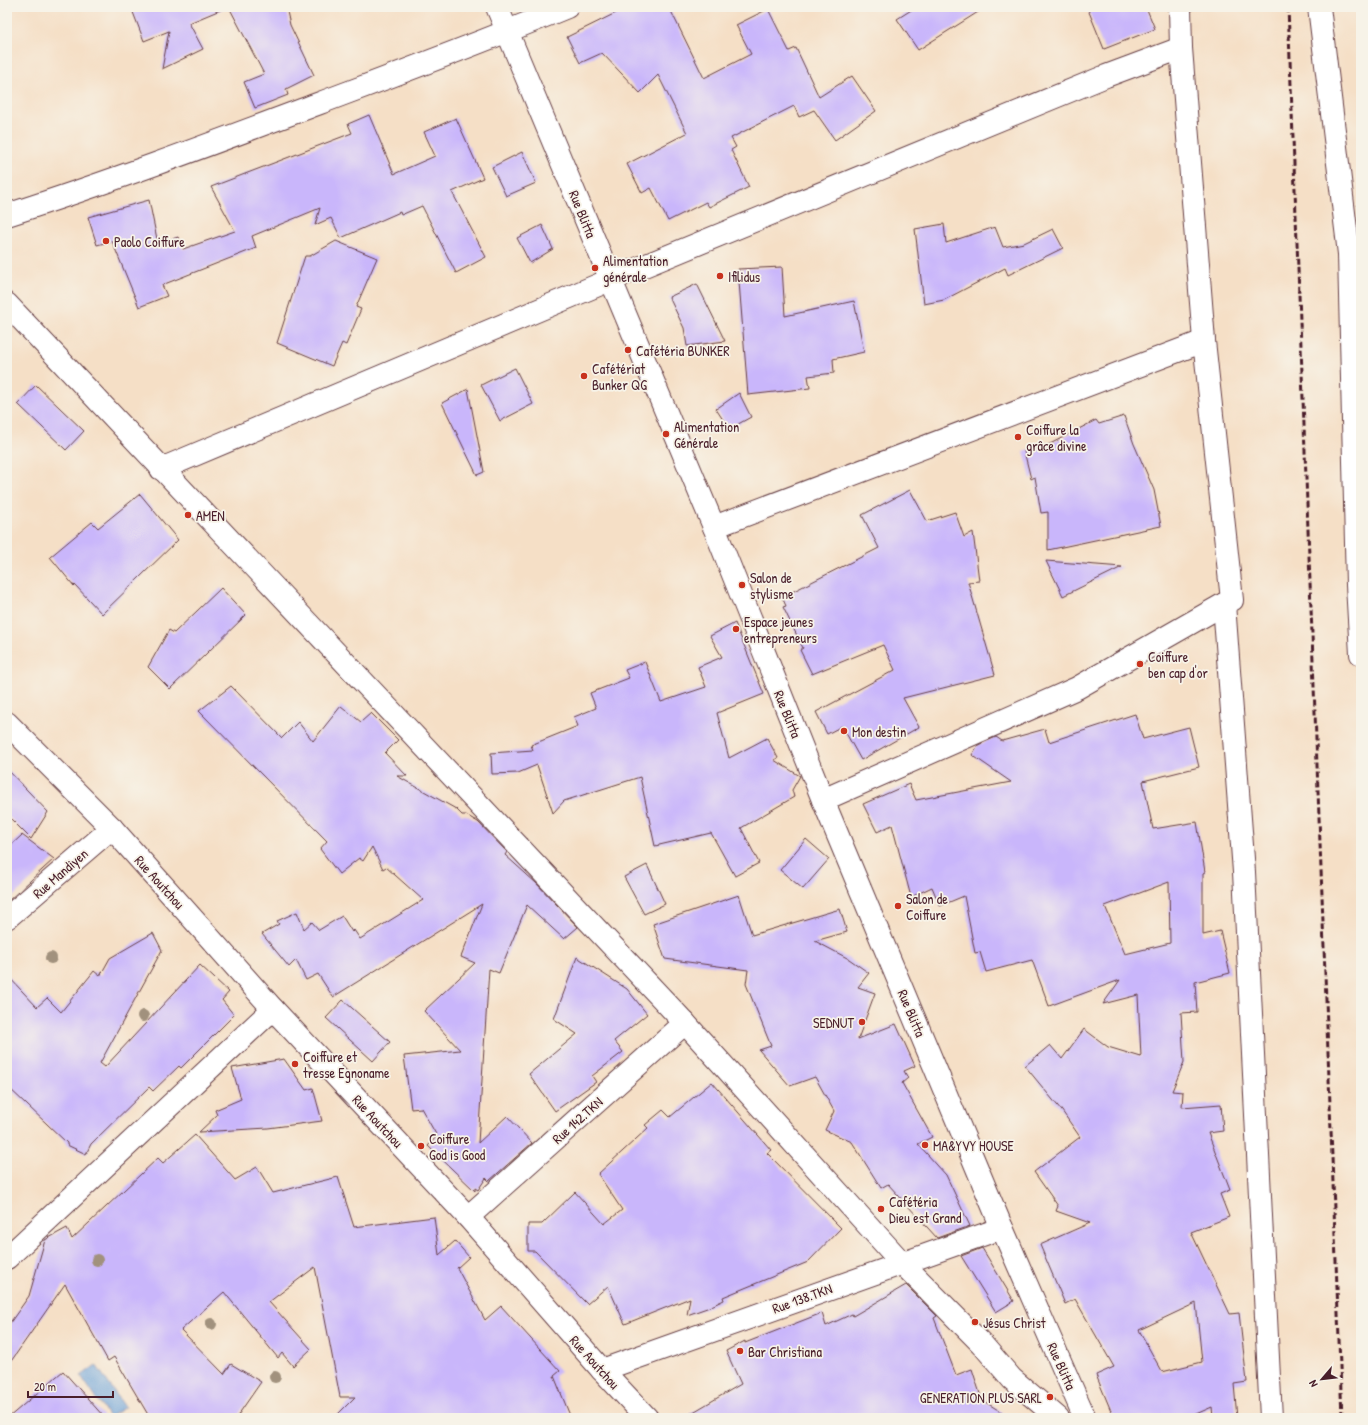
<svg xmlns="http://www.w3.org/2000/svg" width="1368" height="1425" font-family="'Patrick Hand',sans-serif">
<rect width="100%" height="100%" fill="#f7f3e8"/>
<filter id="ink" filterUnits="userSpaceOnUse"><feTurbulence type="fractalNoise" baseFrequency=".025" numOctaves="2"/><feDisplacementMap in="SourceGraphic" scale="8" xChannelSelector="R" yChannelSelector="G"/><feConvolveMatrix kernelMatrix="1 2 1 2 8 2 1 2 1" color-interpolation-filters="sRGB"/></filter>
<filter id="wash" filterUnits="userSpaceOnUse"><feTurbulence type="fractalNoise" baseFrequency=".012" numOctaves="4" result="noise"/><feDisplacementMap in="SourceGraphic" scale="16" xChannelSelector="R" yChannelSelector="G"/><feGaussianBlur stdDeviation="0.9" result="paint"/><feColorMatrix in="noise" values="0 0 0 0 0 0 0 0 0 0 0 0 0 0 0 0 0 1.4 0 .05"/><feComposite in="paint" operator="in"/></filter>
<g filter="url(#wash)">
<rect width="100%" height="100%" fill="#f5dfc6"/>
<!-- water -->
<path fill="#699fd6" stroke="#5a5f80" d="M96,1365L125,1407L109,1417L81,1376Z"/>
<g id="blocks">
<!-- building -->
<g fill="#c9b6fb" fill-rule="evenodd">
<path d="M131,7H225V8L189,23L203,49L162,69L169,31L144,41Z"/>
<path d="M229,7H286L290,25L314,75L286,89L288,95L255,108L244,82L264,74Z"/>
<path d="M628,7H669L704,78L751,54L736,25L768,9L789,51L796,48L819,97L852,76L876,111L835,140L814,110L799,117L794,106L731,138L736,147L731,150L749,187L709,207L706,202L668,221L651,188L642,193L627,164L687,133L658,75L640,93L602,53L580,63L567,37Z"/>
<path d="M916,7H986L918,50L897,19Z"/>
<path d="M1087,7H1146L1155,29L1104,49Z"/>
<path d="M369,115L394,174L435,156L424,132L456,118L483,178L452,192L486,257L456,273L422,206L401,215L400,212L341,238L331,218L315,225L320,208L252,236L256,248L162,285L167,296L139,307L112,241L97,245L88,217L149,200L158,244L178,237L183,249L235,231L211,187L352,133L348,124Z"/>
<path d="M522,152L536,183L506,196L492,167Z"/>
<path d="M944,224L946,243L995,227L1003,247L1024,243L1053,229L1063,248L1008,275L1005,268L944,300L924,304L915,229Z"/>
<path d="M542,225L553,249L530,263L517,238Z"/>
<path d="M336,241L377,258L356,307L361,309L346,345L342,343L332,366L277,343L305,256H310Z"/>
<path d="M782,267L785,316L854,301L864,352L833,359L834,373L808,376L810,388L748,395L738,269Z"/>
<path d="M697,284L725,341L687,346L684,328L669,297Z"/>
<path d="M515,368L533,404L500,421L481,385Z"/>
<path d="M36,385L84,431L66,450L18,404Z"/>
<path d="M468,389L484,472L477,475L442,403Z"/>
<path d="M739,393L751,417L729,429L716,409Z"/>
<path d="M1124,416L1134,444L1154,490L1161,526L1048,550V512L1041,513L1035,477L1031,479L1024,451L1050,444L1096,420L1099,424Z"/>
<path d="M910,490L927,521L955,512L964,537L973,532L979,581L968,582L995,675L903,698L919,727L861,760L842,726L827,734L816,712L895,670L883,645L812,674L800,650L803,648L783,607L786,606L782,597L879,548L862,515Z"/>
<path d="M140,494L178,540L102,614L75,585L74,586L50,557L92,522L98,528Z"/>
<path d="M1046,561L1122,567L1063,596Z"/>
<path d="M221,588L246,615L170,689L148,667L169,630L174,633Z"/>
<path d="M735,623L764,694L717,713L729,758L767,738L778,758L774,760L800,776L792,790L794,797L741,828L759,863L735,876L711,833L655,846L640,777L564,801L553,813L537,765L518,773L492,774L491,753L533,750L531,745L578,726L574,717L596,708L590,693L629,678L625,670L645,662L661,702L706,687L698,667L722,657L710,636Z"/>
<path d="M231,686L282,738L298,722L313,741L341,706L361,722L371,713L398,740L385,753L407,776H397L456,809L462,815H466L478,822L507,852L505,855L536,883L578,927L564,939L527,905L499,973L489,969L478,1143L507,1116L532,1143L489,1181L486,1178L478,1190L475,1188V1191L428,1146L437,1136L421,1108L411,1109L404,1056L460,1050L424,1011L475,963L461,957L482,904L333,997L318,974L306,980L296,960L289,967L262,934L279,924L277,921L297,912L304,929L312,922L319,930L342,916L352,932L354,930L360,939L423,900L386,867L383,869L372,847L363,861L359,858L339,874L320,849L327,841L199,711Z"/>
<path d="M1135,714L1143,739L1189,727L1199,767L1143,781L1153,829L1197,822L1205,872L1203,873V935L1220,931L1230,973L1195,982L1197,1012L1181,1013L1184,1062L1172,1091L1183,1092L1182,1107L1221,1104L1223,1131L1208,1133L1230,1190L1220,1194L1229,1217L1191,1232L1230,1314L1239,1313L1247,1382L1234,1384L1237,1418H1213L1212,1407L1187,1418H1114L1096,1375L1114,1367L1075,1299L1065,1304L1040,1245L1090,1223L1056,1211L1058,1206L1034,1172L1080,1137L1062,1111L1025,1066L1050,1045L1062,1059L1084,1029L1108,1047L1141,1057L1138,995L1103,1004L1120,980L1049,1006L1032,960L986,972L980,952L975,953L964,896L940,906L932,887L911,897L892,825L877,832L863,804L909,784L916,800L1011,782L972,755L978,745L996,737L1002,741L1045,729L1049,742ZM1169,882L1170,943L1125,954L1105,906ZM1196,1303L1202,1362L1162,1372L1139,1330Z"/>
<path d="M7,769L48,812L31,839L7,815Z"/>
<path d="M22,835L54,859L7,902V849Z"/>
<path d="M806,839L829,859L803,889L780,870Z"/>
<path d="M647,865L665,904L644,914L624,877Z"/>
<path d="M739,895L752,935L840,909L847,932L815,941L849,959L869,973L858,987L875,993L858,1039L896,1024L915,1066L904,1071L908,1078L902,1083L932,1137L918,1144L946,1175L970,1226L937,1238L888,1184L881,1188L852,1142L825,1130L834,1111L815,1077L790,1086L759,1050L771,1046L746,984L748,970L665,959L653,924Z"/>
<path d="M153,933L162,950L100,1063L105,1067L200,965L229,992L222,1000L234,1015L181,1068L179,1066L153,1091L149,1087L91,1144L86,1154L67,1145V1143L7,1086V975L37,1007L47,998L61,1012L94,971L100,976L110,958Z"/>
<path d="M577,957L627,989L647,1014L614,1041L623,1052L592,1076L596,1082L555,1111L529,1074L577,1034L554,1019Z"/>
<path d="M343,1000L390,1042L373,1061L326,1018Z"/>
<path d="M284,1059L306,1090L313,1088L322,1121L268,1128L199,1132L217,1115L215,1110L241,1099L232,1068Z"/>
<path d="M712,1082L771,1150L767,1153L841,1228L808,1262L723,1297L724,1300L707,1308L687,1315L690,1298L625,1324L608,1286L587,1304L535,1251H528V1224H542L575,1192L604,1224L622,1210L598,1174L648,1128L645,1125L663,1110L670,1117Z"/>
<path d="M195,1135L235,1180L257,1167L273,1193L338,1177L354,1227L434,1217L439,1255L455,1241L469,1257L457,1268L485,1320L501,1306L560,1371L554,1376L571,1418H334L355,1397H340L315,1267L269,1302L311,1349L293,1366L282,1353L278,1358L224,1292L181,1330L224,1374L231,1364L261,1382L236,1418H150L114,1357L108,1361L65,1284L7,1367V1327L29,1296L45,1240L67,1228L72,1239L158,1158L163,1163Z"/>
<path d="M982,1248L1014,1301L996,1312L961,1256Z"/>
<path d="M906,1285L937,1316L934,1318L956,1375L972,1369L982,1400L1011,1418H683L741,1384L726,1351L745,1341V1343L822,1313L826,1326L852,1314L853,1316Z"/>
<path d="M63,1371L105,1418H8Z"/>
</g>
</g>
</g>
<g filter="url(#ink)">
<use href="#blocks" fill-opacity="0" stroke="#643c42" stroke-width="1"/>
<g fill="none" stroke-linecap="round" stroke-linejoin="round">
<!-- minor casing -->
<g stroke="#643c42" stroke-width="24">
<g id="minor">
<path d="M497,7L714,527L823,800L1002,1228L1085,1418"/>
<path d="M1180,7L1181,48L1204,341L1232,600L1224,604L1244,872L1271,1418"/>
<path d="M1319,7L1349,254L1357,585L1361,654"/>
<path d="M7,215C113,181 216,142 320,103C402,72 485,41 567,7"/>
<path d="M7,304L685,1023L902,1263L981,1343L1012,1379L1058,1418"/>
<path d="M161,469L610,280L1106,76L1181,48"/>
<path d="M714,527L1204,341"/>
<path d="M7,723L112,828L273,1009L468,1217L602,1370L647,1418"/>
<path d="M823,800L1077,688L1224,604"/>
<path d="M7,918L112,828"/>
<path d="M468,1217L685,1023"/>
<path d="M7,1258L273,1009"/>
<path d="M602,1370L1002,1228"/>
</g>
</g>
<!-- minor -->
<use href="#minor" stroke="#fff" stroke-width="22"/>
<!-- rail -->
<path stroke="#4a1f2b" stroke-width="3" stroke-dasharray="6 3" stroke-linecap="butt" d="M1288,7L1342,1418"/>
</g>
<!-- trees -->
<g fill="#a1917d">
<circle cx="51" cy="958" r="6"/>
<circle cx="143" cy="1016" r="6"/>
<circle cx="97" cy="1260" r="6"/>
<circle cx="211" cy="1324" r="6"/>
<circle cx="275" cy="1377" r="6"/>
</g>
</g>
<!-- markers -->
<g fill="#c8321e" stroke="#f7f3e8" stroke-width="1.5">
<circle cx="106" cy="241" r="4"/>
<circle cx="595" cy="268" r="4"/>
<circle cx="720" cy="276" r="4"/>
<circle cx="628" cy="350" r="4"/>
<circle cx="584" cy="376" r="4"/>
<circle cx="666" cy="434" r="4"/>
<circle cx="1018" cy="437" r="4"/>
<circle cx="188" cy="515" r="4"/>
<circle cx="742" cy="585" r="4"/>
<circle cx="736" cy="629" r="4"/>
<circle cx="1140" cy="664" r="4"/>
<circle cx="844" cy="731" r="4"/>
<circle cx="898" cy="906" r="4"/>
<circle cx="862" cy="1022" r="4"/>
<circle cx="295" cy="1064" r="4"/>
<circle cx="925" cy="1145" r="4"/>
<circle cx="421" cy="1146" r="4"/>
<circle cx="881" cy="1209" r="4"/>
<circle cx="975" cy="1322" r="4"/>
<circle cx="740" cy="1351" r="4"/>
<circle cx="1050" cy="1397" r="4"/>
</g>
<g text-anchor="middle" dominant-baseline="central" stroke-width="3.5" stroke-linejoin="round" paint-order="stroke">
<!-- street labels -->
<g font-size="14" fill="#4a1f2b" stroke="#f7f3e8">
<text transform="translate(583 214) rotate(68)">Rue Blitta</text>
<text transform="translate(788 714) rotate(68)">Rue Blitta</text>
<text transform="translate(60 873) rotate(-41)">Rue Mandiyen</text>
<text transform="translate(160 882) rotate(48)">Rue Aoutchou</text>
<text transform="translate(912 1013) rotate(67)">Rue Blitta</text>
<text transform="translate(577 1120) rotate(-42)">Rue 142.TKN</text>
<text transform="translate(378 1121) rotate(47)">Rue Aoutchou</text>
<text transform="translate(802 1298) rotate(-20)">Rue 138.TKN</text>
<text transform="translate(595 1362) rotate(48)">Rue Aoutchou</text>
<text transform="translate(1062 1366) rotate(66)">Rue Blitta</text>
</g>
<!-- poi labels -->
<g font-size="14" fill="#4a1f2b" stroke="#f7f3e8" text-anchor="start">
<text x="114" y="241">Paolo Coiffure</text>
<text x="603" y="260">Alimentation<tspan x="603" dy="16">générale</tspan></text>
<text x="728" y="276">Ifilidus</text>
<text x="636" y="350">Cafétéria BUNKER</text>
<text x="592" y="368">Cafétériat<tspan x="592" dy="16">Bunker QG</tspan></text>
<text x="674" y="426">Alimentation<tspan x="674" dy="16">Générale</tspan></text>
<text x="1026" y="429">Coiffure la<tspan x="1026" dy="16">grâce divine</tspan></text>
<text x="196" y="515">AMEN</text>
<text x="750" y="577">Salon de<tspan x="750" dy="16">stylisme</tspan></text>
<text x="744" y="621">Espace jeunes<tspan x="744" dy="16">entrepreneurs</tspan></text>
<text x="1148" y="656">Coiffure<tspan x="1148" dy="16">ben cap d'or</tspan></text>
<text x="852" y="731">Mon destin</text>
<text x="906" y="898">Salon de<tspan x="906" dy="16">Coiffure</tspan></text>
<text x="854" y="1022" text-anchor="end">SEDNUT</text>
<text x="303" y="1056">Coiffure et<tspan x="303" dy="16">tresse Egnoname</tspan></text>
<text x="429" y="1138">Coiffure<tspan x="429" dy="16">God is Good</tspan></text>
<text x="933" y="1145">MA&amp;YVY HOUSE</text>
<text x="889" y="1201">Cafétéria<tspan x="889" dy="16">Dieu est Grand</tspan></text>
<text x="983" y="1322">Jésus Christ</text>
<text x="748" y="1351">Bar Christiana</text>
<text x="1042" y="1397" text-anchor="end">GENERATION PLUS SARL</text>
</g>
</g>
<!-- margin -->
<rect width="1368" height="1425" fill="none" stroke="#f7f3e8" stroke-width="24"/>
<!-- north arrow -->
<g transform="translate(1322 1379) rotate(242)" stroke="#f7f3e8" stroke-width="3" paint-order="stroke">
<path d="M0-3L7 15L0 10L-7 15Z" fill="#4a1f2b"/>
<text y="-6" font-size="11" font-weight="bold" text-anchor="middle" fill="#4a1f2b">N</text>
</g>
<!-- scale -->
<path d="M28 1391v6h85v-6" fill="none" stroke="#4a1f2b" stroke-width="2"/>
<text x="34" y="1391" font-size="12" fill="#4a1f2b" stroke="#f7f3e8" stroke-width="3" paint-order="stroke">20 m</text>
</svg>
